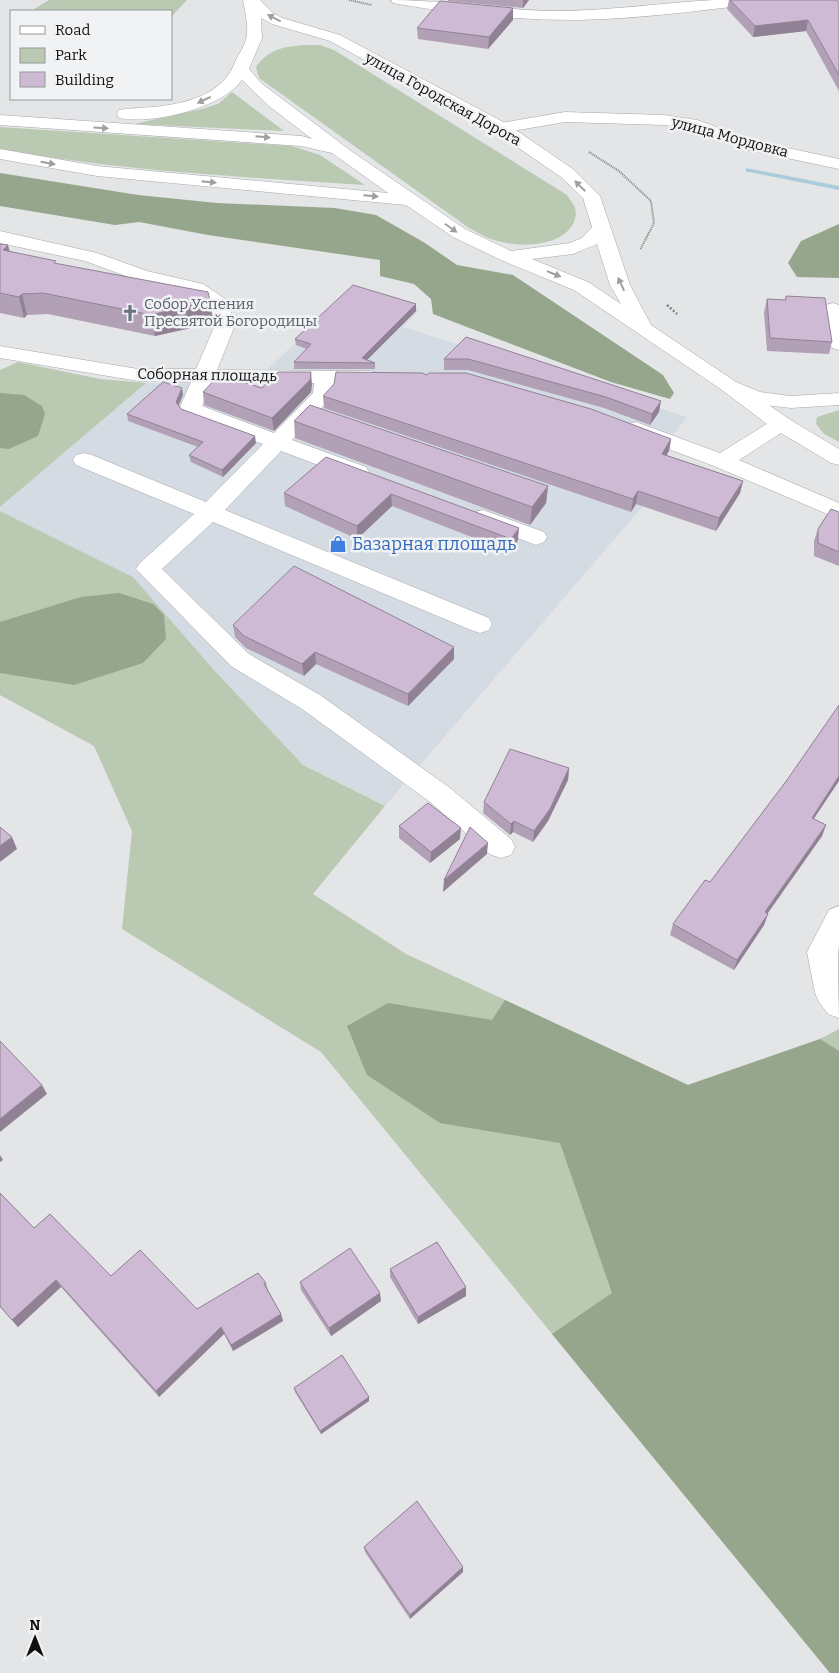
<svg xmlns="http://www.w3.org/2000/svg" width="839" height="1673" font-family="Bitter,serif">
<rect width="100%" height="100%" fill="#e3e5e7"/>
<!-- built -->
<path fill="#d4dbe3" d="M351,290L419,310L403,327L687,417L658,456L679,464L385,806L303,765L213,669L133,577L0,511V507L146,383L252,384Z"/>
<!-- green -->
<g fill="#bac9b1">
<path d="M49,0H187L171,17V11H31Z"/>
<path d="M303,45H320L334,50L567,195C569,199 574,204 575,208C577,215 575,222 571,227C556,248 516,247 494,240C486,238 477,232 469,228L259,78L256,67C269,49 283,47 303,45Z"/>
<path d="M232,92L284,131L134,124L202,109L218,104Z"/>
<path d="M0,127L292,146L320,155L365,185C243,177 120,171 0,149Z"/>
<path d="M18,362L100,379L146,383L0,507V370Z"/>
<path d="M839,410V442L824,434L816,424L817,417Z"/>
<path d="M0,511L133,577L213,669L303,765L385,806L313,894L406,954L688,1085L820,1039L839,1029V1673H830L321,1052L122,929L132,831L94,746L0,695Z"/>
</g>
<!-- forest -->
<g fill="#96a68c">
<path d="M0,173L138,195L217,203L335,208L376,215L425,243L457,265L513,275L663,375L674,393L670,399L611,382L433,314L431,299L414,284L380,276V260L208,235L139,222L115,225L0,206Z"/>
<path d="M839,224V278L797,277L788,263L801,241Z"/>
<path d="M0,393L24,395L42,406L45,414L38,436L9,449L0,448Z"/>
<path d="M119,593L153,604L164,615L166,639L143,663L74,685L0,673V622L81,597Z"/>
<path d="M505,1000L688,1085L820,1039L839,1051V1673H830L552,1334L612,1293L560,1143L440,1123L367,1075L347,1026L388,1003L492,1020Z"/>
</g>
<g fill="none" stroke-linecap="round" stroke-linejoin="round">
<!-- stream -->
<path fill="#aaccda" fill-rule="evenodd" d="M746,168L839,186V190L749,172H746Z"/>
<!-- minor casing -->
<g stroke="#a5a6a8" stroke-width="1">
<g id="minor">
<path d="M565,112L664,115L697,120L755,141L839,159V169L744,149L694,129L664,125L565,122L501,133L495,132L493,128L495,124L501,123Z"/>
<path d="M0,231L97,253L147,271L203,284L227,300L235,325L217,370L371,371L378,373L381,377L378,381L371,383H335L333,395L330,399L292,440L366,467L369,472L366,477L358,479L350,477L281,451L225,510L489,618L492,624L489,630L480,633L471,630L213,522L162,569L249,654L320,695L450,788L511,839L515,847L511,855L501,858L491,855L430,802L302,709L231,666L136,569L140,563L194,514L76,465L73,460L76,455L84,453L92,455L206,502L263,444L183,414L179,409L191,382L138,381L0,358V346L138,369H196L215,325L211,307L189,292L134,279L85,261L0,243ZM212,382L314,383L313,393L274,433L202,406Z"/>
<path d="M833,303L839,305V350L832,348L829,344L823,309L826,305Z"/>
<path d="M729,380L736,382L789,419L839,449V465L831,463L781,433L739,460L839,503V519L714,466L628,434L625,429L628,424L636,422L720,453L767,424L722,390L719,386L722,382Z"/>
<path d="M483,510L544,532L547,537L544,542L536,545L475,522L472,517L475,512Z"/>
<path d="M839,906V947C837,952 839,1007 839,1018L828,1014L819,1002L815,993L807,952L829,910Z"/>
</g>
</g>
<!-- major casing -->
<g stroke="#a5a6a8" stroke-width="1">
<g id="major">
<path d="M243,0H260L273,13L282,18L340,35L507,124L573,169L600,196L630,285L651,325L736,382L760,392L791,396L839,393V405L791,408L756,404L722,390L574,290L501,260L453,237L406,205L97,176L0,159V149L97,166L388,193L332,153L301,146L0,125V115L302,136L312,139L269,106L242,80C223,108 151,125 119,118L117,114L119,110C130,108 142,108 153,107C185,104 223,95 235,62C237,56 242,51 244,45C251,30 245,15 243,0ZM261,18L272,24L330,41L495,132L561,177L583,198L592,227L582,238L570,243L511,251L465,229L351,151L261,83L249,69L262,38ZM597,244L610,285L621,304L588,282L532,259L573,254Z"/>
<path d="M391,0C445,0 499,10 554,11C608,11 660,3 714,0C730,0 747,0 763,0L761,3L756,4C696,11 637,19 577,20C517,20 457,14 398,4L393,3Z"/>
</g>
</g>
<!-- path-far1 -->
<g stroke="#7f8081" stroke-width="2" stroke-dasharray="1 1" stroke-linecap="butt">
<path d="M349,0L372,5"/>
<path d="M589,152L619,171L651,201L654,223L640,250"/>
</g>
<!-- path -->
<path stroke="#7f8081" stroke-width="2.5" stroke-dasharray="2 2" stroke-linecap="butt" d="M667,305L677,314"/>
<!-- minor -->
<use href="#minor" fill="#fff" fill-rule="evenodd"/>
<!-- major -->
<use href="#major" fill="#fff" fill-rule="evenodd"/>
</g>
<!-- wall -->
<g fill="#b1a0b6">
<path d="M448,0H529L523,8L448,1Z"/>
<path d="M729,0H837L839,3V91L806,31L753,37L727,9Z"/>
<path d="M513,20L488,49L418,39L417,28Z"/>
<path d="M0,244L9,251L57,264L213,323L155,336L48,314L27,315L24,318L0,313Z"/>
<path d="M786,296L832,342L829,354L767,351L764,312L767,299L785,300Z"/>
<path d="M416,304V311L367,360L375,363V369H294V362L307,349L296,345L295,339Z"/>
<path d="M466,337L659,412L650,425L604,408L468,370H444V359Z"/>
<path d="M312,385L311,392L274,431L204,405L203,392Z"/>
<path d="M183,395L179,405L181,409L256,443L223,477L191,462L189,455L198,447L128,421L127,414Z"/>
<path d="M323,396L671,439L669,451L666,455L743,481L740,493L716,531L636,504L631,512L324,408Z"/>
<path d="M294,421L548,486L546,503L530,525L295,438Z"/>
<path d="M326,457L518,540L510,552L392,506L357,539L285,506L284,493Z"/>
<path d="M839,512V566L814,556V541L818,529Z"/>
<path d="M233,625L454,659L408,706L316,664L304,676L246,648L235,637Z"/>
<path d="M569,768L568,780L548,821L533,842L513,832L510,835L483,813L484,802Z"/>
<path d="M787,780L814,819L826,825L822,836L767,913L768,914L764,925L734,970L670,935L673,924L710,882Z"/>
<path d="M399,826L460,839L430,863L399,838Z"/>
<path d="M0,1193L34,1228L111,1276L197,1309L266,1283L268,1290L281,1314L283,1321L233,1351L224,1334L159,1397L61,1287L18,1327L0,1307Z"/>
<path d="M390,1269L466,1287V1296L418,1324L390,1277Z"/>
<path d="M300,1282L381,1301L331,1336L301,1290Z"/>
<path d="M294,1388L369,1397V1401L321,1434L295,1392Z"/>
<path d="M364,1547L463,1572L410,1619L365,1552Z"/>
</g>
<!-- shaded-wall -->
<g fill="#908294">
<path d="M523,0H529L523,8Z"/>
<path d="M513,8V20L488,49L489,37Z"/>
<path d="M808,20L806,31L753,37L755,26Z"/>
<path d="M8,245L13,266L3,250Z"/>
<path d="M22,294L27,315L24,318L19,297Z"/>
<path d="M210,301L213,323L155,336L151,315Z"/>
<path d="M416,304V311L364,363L362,358Z"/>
<path d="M311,372L312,385L311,392L274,431L272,418Z"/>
<path d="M182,388L183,395L177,408L176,402Z"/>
<path d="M661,401L659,412L650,425L652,414Z"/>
<path d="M255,436L256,443L223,477L222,470Z"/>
<path d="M671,439L669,451L660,466L662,454Z"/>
<path d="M743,481L740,493L716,531L719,518Z"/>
<path d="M548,486L546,503L530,525L532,507Z"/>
<path d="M638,491L636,504L631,512L633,499Z"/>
<path d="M391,494L392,506L357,539V526Z"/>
<path d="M519,528L518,540L510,552L511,539Z"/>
<path d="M454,647V659L408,706V694Z"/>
<path d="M315,652L316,664L304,676L302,664Z"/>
<path d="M569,768L568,780L548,821L533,842L534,831Z"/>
<path d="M839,776V781L807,829L812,818Z"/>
<path d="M514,821L513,832L510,835L511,824Z"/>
<path d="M826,825L822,836L761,923L765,912Z"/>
<path d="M461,828L460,839L430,863L431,852Z"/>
<path d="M12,837L17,849L0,862V846Z"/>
<path d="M488,843L487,854L443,892L444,880Z"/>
<path d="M768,914L764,925L734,970L737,960Z"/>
<path d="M42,1085L47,1094L0,1132V1119Z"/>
<path d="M0,1155L3,1160L0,1162Z"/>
<path d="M56,1280L61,1287L18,1327L12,1320Z"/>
<path d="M466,1287V1296L418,1324V1317Z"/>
<path d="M380,1293L381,1301L331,1336L329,1328Z"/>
<path d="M281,1314L283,1321L233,1351L231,1345Z"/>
<path d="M221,1327L224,1334L159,1397L156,1391Z"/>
<path d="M369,1397V1401L321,1434L320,1431Z"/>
<path d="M463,1567V1572L410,1619V1615Z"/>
</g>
<!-- building -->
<g fill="#cebad4" stroke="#908294">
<path d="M730,0H837L839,3V75L808,20L755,26Z"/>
<path d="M440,1L513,8L489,37L417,28Z"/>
<path d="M0,244L8,245L3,250L56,261L54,263L208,292L210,301L151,315L43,293L22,294L19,297L0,293Z"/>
<path d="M353,285L416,304L362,358L375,363L294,362L311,344L295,339Z"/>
<path d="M786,296L825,298L832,342L770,338L767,299L786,300Z"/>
<path d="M466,337L661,401L652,414L606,397L468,359H444Z"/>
<path d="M278,372H311L310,380L272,418L203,392L219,375L262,388Z"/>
<path d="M336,372L422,373L427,375L429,373H466L591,409L671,439L662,454L743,481L719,518L638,491L633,499L323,396L334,384Z"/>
<path d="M163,382L182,388L176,402L181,409L255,436L222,470L189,455L203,442L127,414Z"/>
<path d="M310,405L548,486L532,507L294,421Z"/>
<path d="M326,457L519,528L511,539L391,494L357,526L284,493Z"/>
<path d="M831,509L839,512V552L818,543V529Z"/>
<path d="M294,566L454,647L408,694L315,652L302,664L244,636L233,625Z"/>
<path d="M839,705V776L812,818L826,825L765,912L768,914L737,960L673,924L705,880L710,882L787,780Z"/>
<path d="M510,749L569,768L550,809L534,831L514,821L511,824L484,802Z"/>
<path d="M428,803L461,828L431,852L399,826Z"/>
<path d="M0,827L12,837L0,846Z"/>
<path d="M470,827L488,843L444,880Z"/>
<path d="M0,1041L42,1085L0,1119Z"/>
<path d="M0,1193L34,1228L50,1214L111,1276L140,1250L197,1309L258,1273L266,1283L264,1284L281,1314L231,1345L221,1327L156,1391L56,1280L12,1320L0,1306Z"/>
<path d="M437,1242L466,1287L418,1317L390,1269Z"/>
<path d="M350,1248L380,1293L329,1328L300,1282Z"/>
<path d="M342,1355L369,1397L320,1431L294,1388Z"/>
<path d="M417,1501L463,1567L410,1615L364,1547Z"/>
</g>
<!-- one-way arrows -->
<defs><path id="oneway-solid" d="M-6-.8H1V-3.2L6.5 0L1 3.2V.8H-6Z" transform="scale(1.25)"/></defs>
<g fill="#9f9fa0">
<use href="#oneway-solid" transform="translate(274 18) rotate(-153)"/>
<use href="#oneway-solid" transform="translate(204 100) rotate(155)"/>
<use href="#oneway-solid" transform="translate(101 128) rotate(3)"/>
<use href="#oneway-solid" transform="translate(263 137) rotate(5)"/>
<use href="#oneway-solid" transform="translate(48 163) rotate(10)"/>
<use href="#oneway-solid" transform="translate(209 182) rotate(6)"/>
<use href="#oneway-solid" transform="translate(580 186) rotate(-135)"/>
<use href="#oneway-solid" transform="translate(371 196) rotate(5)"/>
<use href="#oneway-solid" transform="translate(451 228) rotate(35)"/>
<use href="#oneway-solid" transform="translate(554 274) rotate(22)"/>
<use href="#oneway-solid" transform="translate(621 284) rotate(-115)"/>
</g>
<!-- icons -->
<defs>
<g id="church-bare" transform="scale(1.35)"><path d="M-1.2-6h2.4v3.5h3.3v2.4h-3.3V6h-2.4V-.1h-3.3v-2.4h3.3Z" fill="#6b7280" stroke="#f1f2f4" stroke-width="2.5" paint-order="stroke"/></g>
<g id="shop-bare" transform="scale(1.35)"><path d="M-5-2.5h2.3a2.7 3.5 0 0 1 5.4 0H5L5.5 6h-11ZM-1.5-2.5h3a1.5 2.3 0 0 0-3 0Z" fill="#3f7fe0" stroke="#f1f2f4" stroke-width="2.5" paint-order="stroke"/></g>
</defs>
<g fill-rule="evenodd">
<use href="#church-bare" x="130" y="313"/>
<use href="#shop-bare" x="338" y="544"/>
</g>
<g text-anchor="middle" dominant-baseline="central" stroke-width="5" stroke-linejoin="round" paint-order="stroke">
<!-- far-street labels -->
<g font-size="15" fill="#101011" stroke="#f1f2f4">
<text transform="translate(443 99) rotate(29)">улица Городская Дорога</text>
<text transform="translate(730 137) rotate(15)">улица Мордовка</text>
<text transform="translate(207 375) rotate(1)">Соборная площадь</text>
</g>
<!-- far-worship labels -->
<g font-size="15" fill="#5b616d" stroke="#f1f2f4" text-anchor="start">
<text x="144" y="304">Собор Успения<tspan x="144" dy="17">Пресвятой Богородицы</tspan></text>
</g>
<!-- shop labels -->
<g font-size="18" fill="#366cbe" stroke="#f1f2f4" text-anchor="start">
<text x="352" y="544">Базарная площадь</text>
</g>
</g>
<!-- legend -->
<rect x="10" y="10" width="162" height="90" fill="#f1f2f4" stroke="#979899"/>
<rect x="20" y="26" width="25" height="8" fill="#ffffff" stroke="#979899"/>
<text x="55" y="35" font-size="15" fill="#101011">Road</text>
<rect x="20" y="48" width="25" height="15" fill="#bac9b1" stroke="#979899"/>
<text x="55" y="60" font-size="15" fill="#101011">Park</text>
<rect x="20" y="72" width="25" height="15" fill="#cebad4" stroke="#979899"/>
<text x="55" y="85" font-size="15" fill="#101011">Building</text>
<!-- north arrow -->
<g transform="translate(35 1638)" stroke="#f1f2f4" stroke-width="4" paint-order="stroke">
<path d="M0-4L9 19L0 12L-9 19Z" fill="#101011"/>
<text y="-8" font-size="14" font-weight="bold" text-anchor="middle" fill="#101011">N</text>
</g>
</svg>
